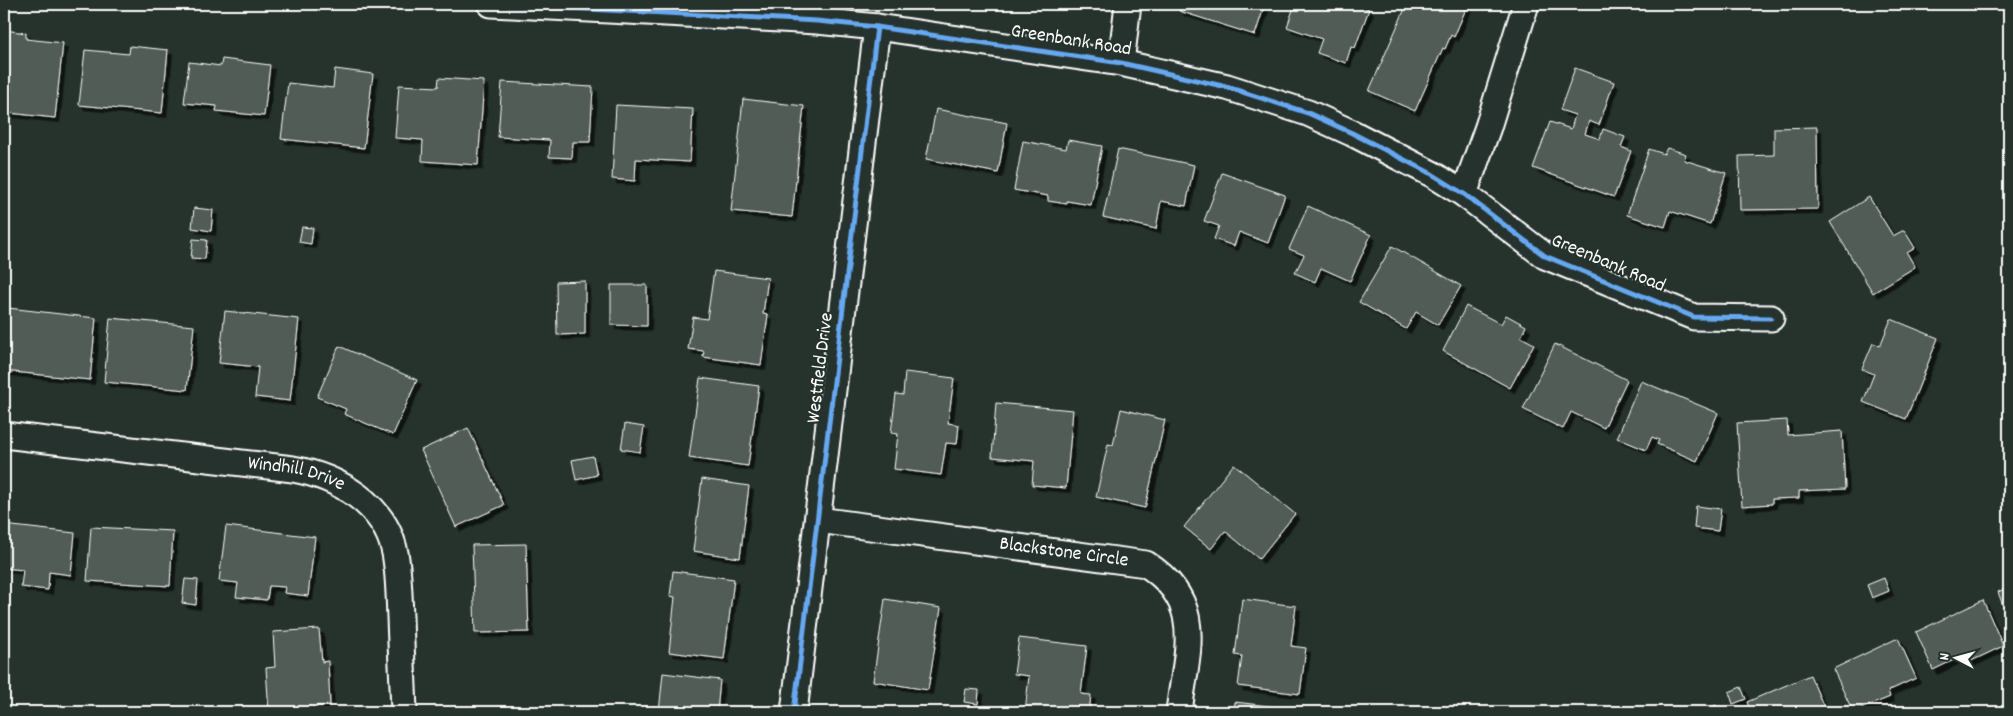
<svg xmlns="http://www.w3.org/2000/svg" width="2013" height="716" font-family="Dekko,sans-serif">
<defs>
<filter id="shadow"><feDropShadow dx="4.5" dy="4.5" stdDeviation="0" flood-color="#0009"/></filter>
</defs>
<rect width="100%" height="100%" fill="#26332d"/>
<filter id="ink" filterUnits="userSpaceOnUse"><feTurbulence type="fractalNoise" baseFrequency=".02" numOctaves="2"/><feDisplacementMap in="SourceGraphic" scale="10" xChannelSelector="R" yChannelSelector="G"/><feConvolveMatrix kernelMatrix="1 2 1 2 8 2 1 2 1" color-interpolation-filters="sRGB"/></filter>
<g filter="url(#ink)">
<!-- building -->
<g fill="#515c57" stroke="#fff" filter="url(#shadow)">
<path d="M1181,4H1265L1255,35L1179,11Z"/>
<path d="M1295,4H1353L1369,9L1355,48L1351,47L1346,63L1317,53L1322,39L1287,27Z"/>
<path d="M1407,4H1468L1454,37L1451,35L1445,49L1443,48L1415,111L1369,91Z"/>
<path d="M4,30L26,33V39L63,43L55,118L9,113L11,86L4,85Z"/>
<path d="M130,46L168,50L162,113L79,105L85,50L129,54Z"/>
<path d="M222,59L270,65L264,116L216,111L217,106L184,103L189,62L221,66Z"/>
<path d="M1575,68L1614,82L1599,125L1589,121L1585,134L1600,139L1603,129L1625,137L1621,147L1631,151L1614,197L1533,168L1550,122L1571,129L1575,115L1560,110Z"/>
<path d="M335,69L373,74L364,148L281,139L288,83L333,88Z"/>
<path d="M439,78L484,81L478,165L422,161L423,140L395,138L399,85L438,87Z"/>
<path d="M502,82L593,87L590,142H573L572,158L549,157L550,140L498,137Z"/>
<path d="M743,99L804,106L792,217L731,211Z"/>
<path d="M616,105L693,109L690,162L636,159L635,181L612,179Z"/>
<path d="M936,109L1007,123L998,173L926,159Z"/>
<path d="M1817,127L1818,209L1740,210L1739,156L1774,155V128Z"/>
<path d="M1068,140L1102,146L1091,205L1067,201V204L1048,201V196L1014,190L1023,141L1066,149Z"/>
<path d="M1667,148L1686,154L1684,160L1726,173L1710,224L1670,211L1665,227L1627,215L1649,149L1664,154Z"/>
<path d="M1118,149L1194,165L1186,206L1161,201L1156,229L1103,217Z"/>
<path d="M1222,173L1285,195L1268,243L1239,232L1234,246L1214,239L1219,226L1204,221Z"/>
<path d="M1869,197L1893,236L1904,230L1915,248L1907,253L1915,267L1873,293L1830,222Z"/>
<path d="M1308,206L1371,235L1350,281L1321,268L1315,282L1295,273L1304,255L1289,249Z"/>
<path d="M194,208L213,210L211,231L192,228Z"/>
<path d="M302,227L313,228L311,244L299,242Z"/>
<path d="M193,239L207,240L205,259L191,258Z"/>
<path d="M1392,246L1461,286L1438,325L1416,312L1406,329L1359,302Z"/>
<path d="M714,271L768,278L763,314L768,315L761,365L703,357L704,351L688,349L693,317L707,319Z"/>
<path d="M585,281V334L557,335L556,282Z"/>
<path d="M611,285H647V326L611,325Z"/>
<path d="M1466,306L1501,324L1506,315L1526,326L1521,337L1534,344L1510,388L1443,351Z"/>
<path d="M8,308L96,318L90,380L4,371V345Z"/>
<path d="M225,311L299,319L290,401L255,397L258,367L219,363Z"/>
<path d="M110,318L194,326L187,390L104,382Z"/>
<path d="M1891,319L1938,338L1906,419L1863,402L1874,374L1862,369L1873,343L1880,346Z"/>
<path d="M1555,344L1627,380L1604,428L1571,412L1563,429L1523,409Z"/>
<path d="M339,346L417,380L393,435L344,414L346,409L317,397Z"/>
<path d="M905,372L954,378L948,423L959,425L957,444L946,443L941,475L894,469L898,434L891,433L896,394L903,395Z"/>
<path d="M700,378L759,386L748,466L689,458Z"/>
<path d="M1641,381L1718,413L1697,461L1657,444L1659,440L1652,437L1646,450L1617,438Z"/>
<path d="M996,403L1073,410L1066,488L1032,485L1034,461L992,457Z"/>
<path d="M1121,409L1165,420L1145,508L1096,497L1108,444L1113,445Z"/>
<path d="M1787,420L1788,435L1842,431L1845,489L1799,491V498L1772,499V504L1742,506L1737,423Z"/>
<path d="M625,424L644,427L640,452L621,449Z"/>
<path d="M468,428L504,505L456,527L421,450Z"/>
<path d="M593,456L597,475L576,480L572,460Z"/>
<path d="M1234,464L1295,514L1259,559L1225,531L1211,549L1184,527Z"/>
<path d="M702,479L749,486L740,558L693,551Z"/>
<path d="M1696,506L1721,509L1718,531L1694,528Z"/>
<path d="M4,525L75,533L71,575L49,572L48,590L21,587L23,570L4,568Z"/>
<path d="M226,526L315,537L308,596L284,593L285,587L269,586L267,600L236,597L238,583L219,581Z"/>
<path d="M91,527L173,531L170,586L87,581Z"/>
<path d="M526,544L529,632L475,633L472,545Z"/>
<path d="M673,571L734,579L724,659L669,652L675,597L670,596Z"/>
<path d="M1884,578L1889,591L1872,598L1867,585Z"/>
<path d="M185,579L198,580L196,605L182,603Z"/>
<path d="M2009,587V622L1998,592Z"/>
<path d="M885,599L941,608L928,690L873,681Z"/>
<path d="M1242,599L1296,606L1291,646L1306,648L1300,694L1238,686L1242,656L1235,655Z"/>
<path d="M1983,600L2003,646L1967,663L1964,655L1933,670L1916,632Z"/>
<path d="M319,629L322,662L328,661L330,705L316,706V712H269L266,668L275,667L273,632Z"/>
<path d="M1019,638L1087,646L1081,694L1091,695L1089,712H1025L1029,676L1014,674Z"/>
<path d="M1898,638L1916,678L1888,691L1890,697L1853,712L1833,669Z"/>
<path d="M663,673L720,680L717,712H720H659Z"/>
<path d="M1810,675L1826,712H1751L1747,702Z"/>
<path d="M1741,687L1746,699L1733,704L1729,692Z"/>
<path d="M966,689L979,690L978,704L964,702Z"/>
<path d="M1235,702L1277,707L1276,712H1234Z"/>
<path d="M1716,705L1720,712H1700Z"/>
<path d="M867,706L909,712H866Z"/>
</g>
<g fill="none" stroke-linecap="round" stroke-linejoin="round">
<!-- street casing -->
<g stroke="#fff" stroke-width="29">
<g id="street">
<path d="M491,4L817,21L877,27L1121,63L1227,87L1308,113L1352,133L1432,174L1464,194L1545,256L1694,317L1771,318"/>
<path d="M1121,63L1128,4"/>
<path d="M1464,194L1488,127L1526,4"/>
<path id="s1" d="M4,435L293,469C338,477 385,504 395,553C399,574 399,596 400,617C401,649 403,681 404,712"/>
<path id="s2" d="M818,520L1146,564C1207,603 1186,652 1179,712"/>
<path d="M794,712L877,27"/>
</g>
</g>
<!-- street -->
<use href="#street" stroke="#26332d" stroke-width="25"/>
<!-- cycleway casing -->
<g stroke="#26332d" stroke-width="8">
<g id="cycleway">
<path d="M491,4L817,21L877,27L1121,63L1227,87L1308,113L1352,133L1432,174L1464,194L1545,256L1694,317L1771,318"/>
<path d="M794,712L877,27"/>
</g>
</g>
<!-- cycleway -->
<use href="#cycleway" stroke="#66a8f1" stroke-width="5"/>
</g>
</g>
<g text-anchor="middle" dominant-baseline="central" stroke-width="4.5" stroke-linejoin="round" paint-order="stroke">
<!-- street labels -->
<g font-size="20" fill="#fff" stroke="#26332d">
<text transform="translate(1071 41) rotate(9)">Greenbank Road</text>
<text transform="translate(1608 264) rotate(23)">Greenbank Road</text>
<text transform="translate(821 368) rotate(-83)">Westfield Drive</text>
<text stroke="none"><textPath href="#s1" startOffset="295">Windhill Drive</textPath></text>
<text stroke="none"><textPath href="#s2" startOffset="248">Blackstone Circle</textPath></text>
</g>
</g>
<!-- margin -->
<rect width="2013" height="716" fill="none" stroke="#26332d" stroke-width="20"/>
<rect x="10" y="10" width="1993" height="696" fill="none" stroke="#fff" stroke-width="2" filter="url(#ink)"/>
<!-- north arrow -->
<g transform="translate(1956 658) rotate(276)" stroke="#26332d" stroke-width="4" paint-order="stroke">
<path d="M0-4L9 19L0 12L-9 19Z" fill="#ffffff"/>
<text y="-8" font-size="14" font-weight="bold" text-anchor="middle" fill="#ffffff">N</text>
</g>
</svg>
